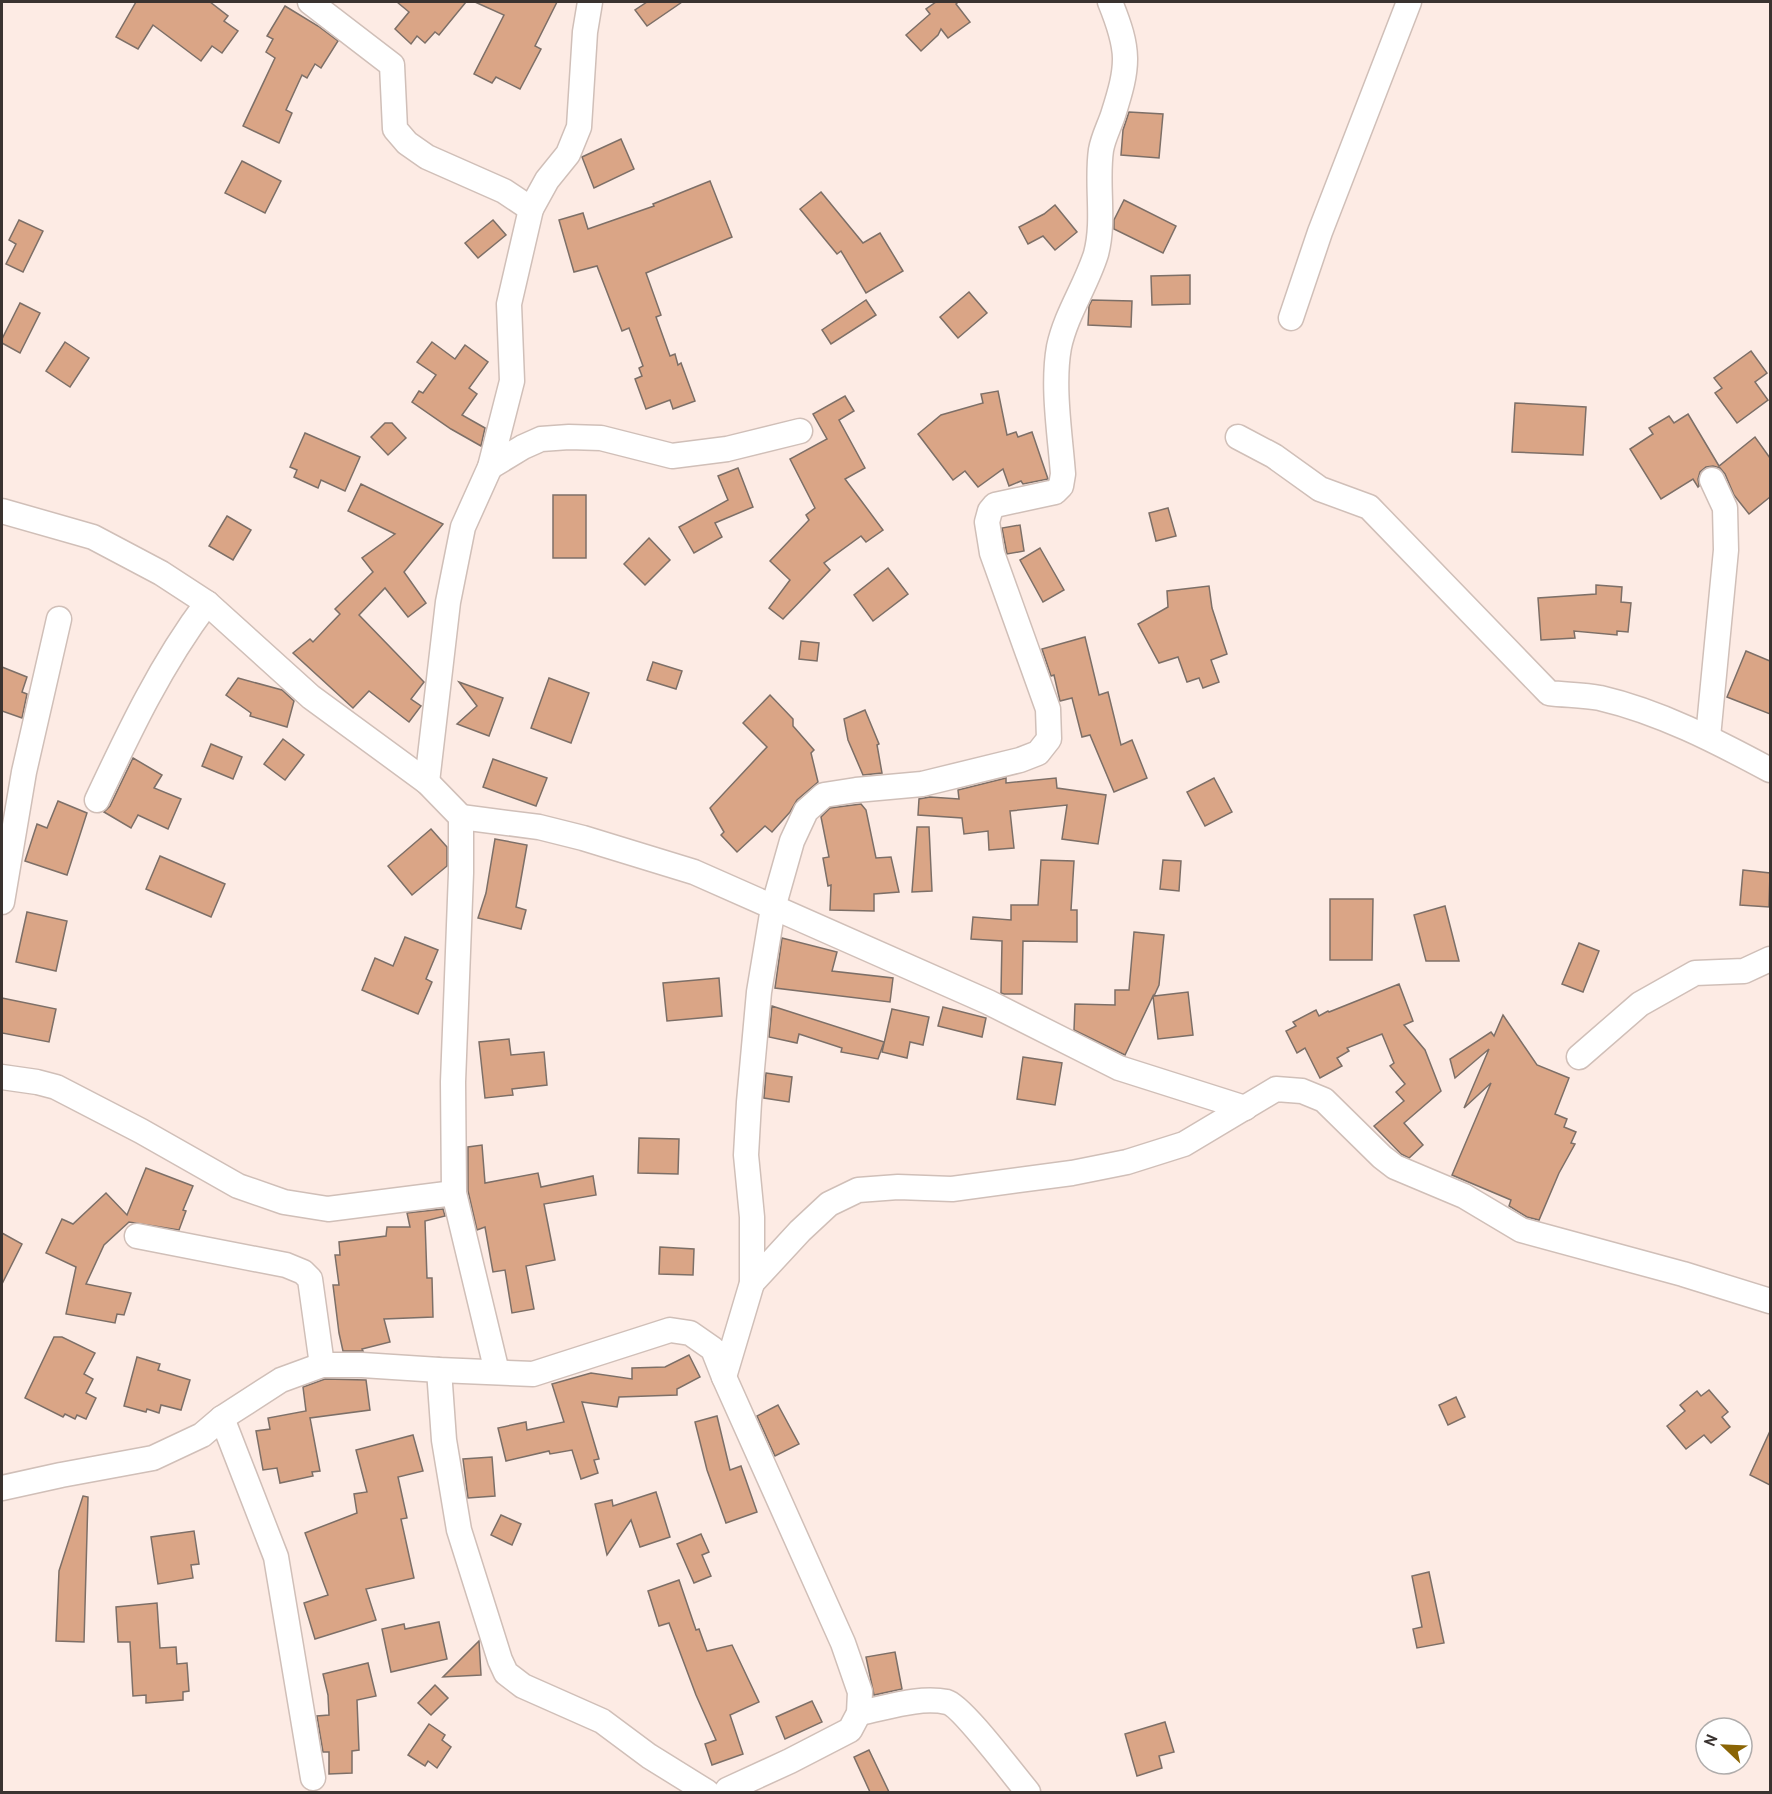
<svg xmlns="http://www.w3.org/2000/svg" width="1772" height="1794" font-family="'PT Sans',sans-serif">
<rect width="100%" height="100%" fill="#fdebe4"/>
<!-- building -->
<g fill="#daa586" stroke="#7d6f67" stroke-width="1.5">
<path d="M136,2H210L228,16L224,21L238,31L222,53L212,46L201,61L153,25L138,49L116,37Z"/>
<path d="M397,2H466L439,35L435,32L425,43L417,36L411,44L395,29L409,12Z"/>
<path d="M475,2H557L535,46L541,49L520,89L496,77L492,83L474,74L504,15Z"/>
<path d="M647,2H682L647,26L635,10Z"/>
<path d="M936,2H958L956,4L970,22L948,38L941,29L938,35L921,51L906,35L930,14L926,9Z"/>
<path d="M285,6L318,26L338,41L321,68L315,64L307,78L302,75L286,110L292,113L279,143L243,126L275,58L266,52L273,39L267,36Z"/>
<path d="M1129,112L1163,114L1159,158L1121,155L1123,130Z"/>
<path d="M621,139L634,169L594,188L582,157Z"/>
<path d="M242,161L281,181L265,213L225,193Z"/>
<path d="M710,181L732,237L646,273L661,315L656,317L670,356L675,354L678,365L681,363L695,401L673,409L670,400L646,409L635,379L642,376L639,368L643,366L629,328L622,331L597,266L574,272L559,220L583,213L588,229L654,206L653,204Z"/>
<path d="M821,192L863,243L880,233L903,271L866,293L841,251L837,254L800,209Z"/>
<path d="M1124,200L1176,226L1163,253L1114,229V220Z"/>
<path d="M1055,205L1077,232L1055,250L1043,236L1028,244L1019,227L1044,214Z"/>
<path d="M19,220L43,231L23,272L6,264L16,244L9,240Z"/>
<path d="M493,220L506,235L478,258L465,243Z"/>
<path d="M1190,275V304L1152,305L1151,276Z"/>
<path d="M969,292L987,313L958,338L940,317Z"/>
<path d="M866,300L876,315L831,344L822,330Z"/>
<path d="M1092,300L1132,301L1131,327L1088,325L1089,306Z"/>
<path d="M20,303L40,313L20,353L2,343V339Z"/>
<path d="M65,342L89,358L70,387L46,371Z"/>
<path d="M432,342L455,359L465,345L488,362L469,388L477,394L462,415L485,428L481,446L451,429L412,402L419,391L423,393L436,375L417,362Z"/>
<path d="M1751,351L1767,373L1755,382L1768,400L1737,423L1715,393L1722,388L1714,378Z"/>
<path d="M998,391L1007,435L1016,432L1018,437L1032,432L1048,479L1023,484L1021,481L1009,486L1003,469L978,487L965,471L953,480L918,434L941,415L983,403L981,394Z"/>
<path d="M845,396L854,411L839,420L865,468L845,479L883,530L866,542L861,536L824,563L830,570L783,619L769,608L790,580L770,561L809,520L806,515L815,508L790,459L827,439L813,414Z"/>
<path d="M1515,403L1586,407L1583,455L1512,452Z"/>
<path d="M1688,414L1719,466L1755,437L1770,458V497L1749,514L1734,495L1725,474L1720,468L1713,466L1706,467L1700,472L1698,479L1699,486L1698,487L1693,479L1661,499L1630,449L1653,434L1649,428L1669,416L1674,423Z"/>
<path d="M385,423H392L406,438L388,455L371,437Z"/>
<path d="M305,433L360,457L345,491L321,480L318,488L294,477L297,470L290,467Z"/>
<path d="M738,468L753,507L715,523L722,537L694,553L679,527L728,500L718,476Z"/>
<path d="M361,484L443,524L404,572L426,603L408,617L385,588L359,615L424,682L411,699L421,706L409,722L369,691L353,708L293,653L310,639L313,642L340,614L335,609L373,572L362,558L395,534L348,511Z"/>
<rect x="553" y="495" width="33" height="63"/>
<path d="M1168,508L1176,536L1156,541L1149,513Z"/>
<path d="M227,516L251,530L233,560L209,546Z"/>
<path d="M1020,525L1024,551L1007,554L1002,528Z"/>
<path d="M649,538L670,560L645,585L624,564Z"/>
<path d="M1040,548L1064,590L1043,602L1020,560Z"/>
<path d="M888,568L908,594L873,621L854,595Z"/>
<path d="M1596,585L1622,587L1621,602L1631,603L1628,632L1617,631V635L1574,631L1575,638L1541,640L1538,598L1596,594Z"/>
<path d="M1209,586L1212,608L1227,654L1211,660L1219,682L1203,688L1199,678L1187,682L1178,657L1159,663L1138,624L1168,607L1167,591Z"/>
<path d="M1085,637L1099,695L1108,692L1121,745L1132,740L1147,778L1114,792L1090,735L1082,737L1072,698L1060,701L1054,675L1051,676L1042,649Z"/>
<path d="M801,641L819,643L817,661L799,659Z"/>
<path d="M1746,651L1770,661V714L1727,697Z"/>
<path d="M653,662L682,671L676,689L647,680Z"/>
<path d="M2,667L27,677L22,692L27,694L22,718L2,711Z"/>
<path d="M238,678L282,690L294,701L287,727L250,716L251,713L226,695Z"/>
<path d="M549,678L589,693L571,743L531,728Z"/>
<path d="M459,682L503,698L489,736L457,724L477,706Z"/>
<path d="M770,695L793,719V726L814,750L811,753L818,782L797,800L790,812L772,832L765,826L737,852L721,835L724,832L710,808L767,747L743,723Z"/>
<path d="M865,710L879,744L877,745L882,773L863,775L848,740L844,719Z"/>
<path d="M283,739L304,755L285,780L264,764Z"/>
<path d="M211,744L242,757L233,779L202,766Z"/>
<path d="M133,758L162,775L154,788L181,799L168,829L138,815L131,828L104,812L110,806Z"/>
<path d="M493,759L547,778L536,806L483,787Z"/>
<path d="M1006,778V783L1056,778L1057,788L1106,795L1098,844L1062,839L1067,805L1010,811L1014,848L989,850L988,831L964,834L962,818L918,815L919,799L930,797L959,799L958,790Z"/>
<path d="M1214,778L1232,812L1205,826L1187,792Z"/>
<path d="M58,801L87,813L67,875L25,861L37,824L47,828Z"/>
<path d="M861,804L866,810L876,858L891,857L899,892L874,894V911L830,910L831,885L828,886L823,858L829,857L821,817L830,808Z"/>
<path d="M917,827H929L932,891L912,892Z"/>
<path d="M431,829L447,847V866L412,895L388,866Z"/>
<path d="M495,839L527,845L516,907L526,910L521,929L478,918L486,893Z"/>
<path d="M160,856L225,884L211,917L146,889Z"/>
<path d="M1041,860L1074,861L1071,910H1077V942L1023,941L1022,994H1004L1001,993L1002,941L971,939L973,917L1011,920V905H1038Z"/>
<path d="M1163,860L1181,861L1179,891L1160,889Z"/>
<path d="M1743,870L1770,873L1769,907L1740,905Z"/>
<path d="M1330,899H1373L1372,960H1330Z"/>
<path d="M1445,906L1459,961H1426L1414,915Z"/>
<path d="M27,912L67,921L56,971L16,962Z"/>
<path d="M1134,932L1164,935L1159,985L1154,996L1188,992L1193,1035L1158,1039L1153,996L1125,1055L1074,1030L1075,1004L1115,1005V990H1129Z"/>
<path d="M405,937L438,950L426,979L432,982L418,1014L362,990L375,958L393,966Z"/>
<path d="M782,938L837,952L832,971L893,978L890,1002L775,988Z"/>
<path d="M1579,943L1599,951L1583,992L1562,984Z"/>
<path d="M719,978L722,1016L667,1021L663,983Z"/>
<path d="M1399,984L1413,1021L1404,1025L1425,1050L1441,1091L1404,1123L1423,1145L1409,1158L1401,1154L1374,1126L1404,1101L1396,1092L1405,1084L1390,1066L1394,1063L1382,1034L1347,1048L1349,1051L1337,1058L1342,1066L1320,1078L1305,1048L1297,1053L1286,1031L1296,1026L1293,1022L1316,1010L1319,1016L1328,1011L1329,1012Z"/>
<path d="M2,998L56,1009L49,1042L2,1033Z"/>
<path d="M772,1006L884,1042L878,1059L841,1052L842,1048L799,1034L797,1043L769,1037Z"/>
<path d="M943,1007L986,1018L982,1037L938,1026Z"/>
<path d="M892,1009L929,1017L923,1045L910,1042L907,1058L882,1052Z"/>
<path d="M1503,1015L1537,1065L1569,1078L1555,1114L1567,1119L1564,1127L1576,1132L1571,1143L1575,1144L1559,1173L1539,1220L1527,1217L1509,1206L1511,1200L1452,1175L1491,1083L1464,1108L1489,1049L1455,1078L1450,1059L1491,1032L1494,1036Z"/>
<path d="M509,1039L511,1055L544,1052L547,1085L512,1089L513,1095L485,1098L479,1042Z"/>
<path d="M1023,1057L1062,1063L1055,1105L1017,1099Z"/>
<path d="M766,1073L792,1077L789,1102L764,1098Z"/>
<path d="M639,1138L679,1139L678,1174L638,1173Z"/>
<path d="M482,1145L485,1183L538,1173L541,1187L593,1176L596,1195L544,1204L555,1260L526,1266L534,1309L512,1313L505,1270L493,1272L485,1227L477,1230L468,1191V1147Z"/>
<path d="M146,1168L193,1186L183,1210L186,1211L179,1230L129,1222L104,1245L86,1284L131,1293L124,1315L117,1314L115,1323L66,1314L76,1267L46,1253L62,1219L73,1224L106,1193L127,1215Z"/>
<path d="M443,1209L445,1216L425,1221L427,1278H432L433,1317L384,1319L390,1342L362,1349L363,1351H343L339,1333L333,1285H339L335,1255H340L339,1242L386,1236L387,1227H410L407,1213Z"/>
<path d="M2,1233L22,1244L2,1284Z"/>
<path d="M660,1247L694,1249L693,1275L659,1274Z"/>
<path d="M54,1337H62L95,1353L84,1374L93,1379L86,1393L96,1398L86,1419L77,1415L75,1419L65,1414L63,1417L25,1398Z"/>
<path d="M689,1355L700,1377L677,1389V1395L619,1397L617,1407L582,1402L599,1459L594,1460L598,1473L581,1479L572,1450L550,1454L549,1451L506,1461L498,1428L526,1422L527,1430L564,1422L552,1384L591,1373L632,1379V1368L665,1367Z"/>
<path d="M137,1357L160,1364L158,1370L190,1380L181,1410L161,1405L159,1413L147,1409L146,1412L124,1406Z"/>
<path d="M325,1379L366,1380L370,1410L310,1418L320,1471L312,1472L313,1476L280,1483L277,1468L263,1470L256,1431L270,1429L268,1418L306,1411L303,1387Z"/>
<path d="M1709,1390L1728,1412L1722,1417L1730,1427L1711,1443L1704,1435L1686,1449L1667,1426L1685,1411L1680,1405L1697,1391L1701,1396Z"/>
<path d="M1456,1397L1465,1417L1448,1425L1439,1405Z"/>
<path d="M778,1405L799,1444L775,1456L757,1416Z"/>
<path d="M717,1416L730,1470L741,1466L757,1512L726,1523L707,1470L695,1422Z"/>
<path d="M1770,1431V1485L1750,1475Z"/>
<path d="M413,1435L423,1471L398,1477L407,1518L401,1519L414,1578L366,1589L376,1620L315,1639L304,1603L328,1595L305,1533L357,1513L354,1494L367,1492L356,1450Z"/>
<path d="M492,1457L495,1496L468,1498L463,1459Z"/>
<path d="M656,1492L670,1537L640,1547L631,1520L607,1555L595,1504L612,1500L613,1506Z"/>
<path d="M83,1496L88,1497L84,1642L56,1641L59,1571Z"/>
<path d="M501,1515L521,1524L512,1545L491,1535Z"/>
<path d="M194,1531L199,1564L191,1565L193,1578L158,1584L151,1537Z"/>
<path d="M701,1534L709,1552L702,1555L711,1576L694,1583L677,1544Z"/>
<path d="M1429,1572L1444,1643L1417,1648L1413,1629L1422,1627L1412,1576Z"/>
<path d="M679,1580L696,1630L699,1629L707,1651L732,1645L759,1702L730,1715L743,1754L712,1765L705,1744L716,1740L696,1695L669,1623L659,1626L648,1591Z"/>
<path d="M157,1603L160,1648L176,1647L177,1664L187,1663L189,1691L183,1692V1700L146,1703V1695L133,1696L130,1642H118L116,1607Z"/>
<path d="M439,1622L447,1659L391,1672L382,1629L404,1624L405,1629Z"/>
<path d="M479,1641L481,1675L443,1677Z"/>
<path d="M895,1652L902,1689L874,1695L866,1657Z"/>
<path d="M368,1663L376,1696L357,1700L359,1750L352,1751V1773L329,1774V1752H323L317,1716L329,1715L328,1695L323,1674Z"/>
<path d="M435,1685L448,1698L431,1715L418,1703Z"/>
<path d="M812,1701L822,1722L785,1739L776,1717Z"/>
<path d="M1165,1722L1174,1752L1159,1756L1162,1768L1137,1776L1125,1734Z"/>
<path d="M429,1724L445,1735L442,1740L451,1747L437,1768L428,1761L425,1766L408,1755Z"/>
<path d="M869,1750L889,1792H870L854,1757Z"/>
</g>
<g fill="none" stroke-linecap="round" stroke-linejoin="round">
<!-- minor casing -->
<g stroke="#d0bfb8" stroke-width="27">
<g id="minor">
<path d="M310,2L392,65L395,129L407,143L427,157L504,191L531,209"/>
<path d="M1291,318L1320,232L1409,2"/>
<path d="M1238,437L1274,456L1320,489L1369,507L1549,693C1565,695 1583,695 1600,698C1660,712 1716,741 1770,770"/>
<path d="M490,467L523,447L541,439L569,437L601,438L672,456L727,449L800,431"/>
<path d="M2,511L93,537L161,573L207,603L311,697L427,782L461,817V873L453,1082L454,1193L497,1372"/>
<path d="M1708,737L1726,550L1725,508L1712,480"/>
<path d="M427,782L448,602L463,527L490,467L512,381L509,304L531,209L547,180L568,154L579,127L585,32L590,2"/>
<path d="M97,800C129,732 161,664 207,603"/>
<path d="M461,817L539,827L583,838L694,872L988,1002L1119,1068L1245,1108"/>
<path d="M2,902L24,772L59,619"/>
<path d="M1579,1057L1640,1004L1695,973L1744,971L1770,959"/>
<path d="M2,1077L37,1082L56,1087L141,1131L238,1186L284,1202L328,1209L454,1193"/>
<path d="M137,1236L286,1265L303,1272L310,1279L322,1365"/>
<path d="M752,1283L800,1231L829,1204L858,1190L898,1187L952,1189L1072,1173L1127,1162L1184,1144L1276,1089L1302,1091L1324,1100L1382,1157L1395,1167L1464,1196L1521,1230L1683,1274L1770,1301"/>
<path d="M439,1370L444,1440L459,1530L500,1660L506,1673L523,1686L602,1721L649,1756L707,1792"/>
<path d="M724,1377L752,1283V1217L746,1155L749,1102L759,992L773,908L792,841L806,811L824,795L856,790L922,784L1020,760L1038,753L1049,739L1048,709L992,553L987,522L990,511L995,505L1055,492L1061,486L1063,474C1060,434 1052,386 1059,347C1066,314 1086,286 1096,254C1105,220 1096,184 1101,150C1103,138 1109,127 1113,115C1129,65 1130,51 1110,2"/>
<path d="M222,1418L276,1557L313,1778"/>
<path d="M2,1488L61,1475L153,1458L202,1435L222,1418L281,1380L322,1365H362L439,1370L533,1374L670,1330L690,1333L713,1349L724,1377L843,1643L860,1692L859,1713L850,1730L790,1761L727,1790L726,1792"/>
<path d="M859,1713C886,1708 919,1696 947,1702C962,1706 1015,1777 1028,1792"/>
</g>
</g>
<!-- minor -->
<use href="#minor" stroke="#fff" stroke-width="24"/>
</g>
<!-- border -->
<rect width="1772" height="1794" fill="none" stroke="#3a3330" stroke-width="6"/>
<!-- north arrow -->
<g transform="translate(1724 1746) rotate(293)"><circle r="28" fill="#ffffff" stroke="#b0adac" stroke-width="1.5"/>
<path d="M0-4.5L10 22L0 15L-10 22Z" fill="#8b6505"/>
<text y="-9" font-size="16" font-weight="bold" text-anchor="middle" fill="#3a3330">N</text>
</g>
</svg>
